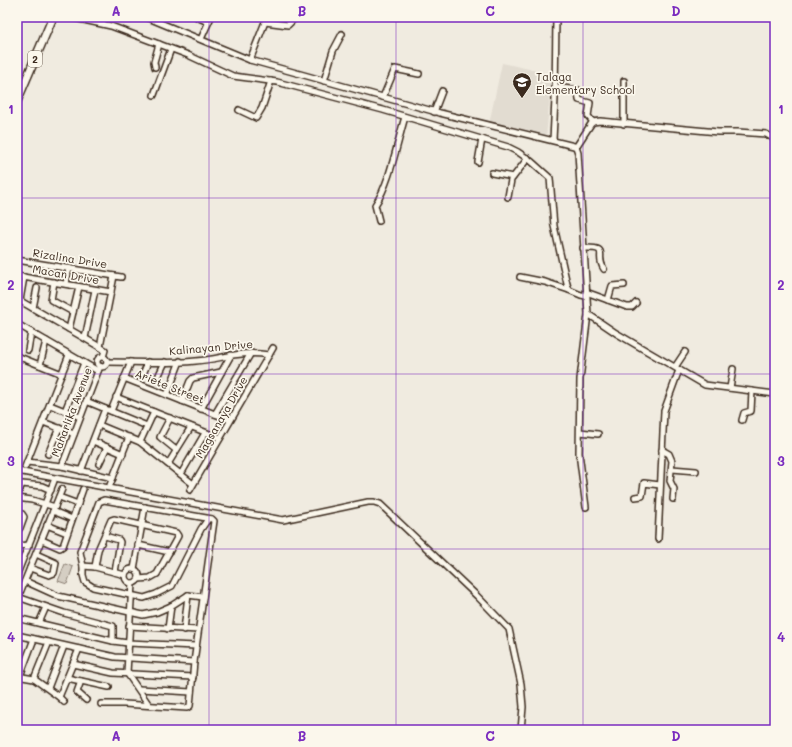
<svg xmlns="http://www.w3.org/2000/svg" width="792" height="747" font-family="Mali,sans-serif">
<rect width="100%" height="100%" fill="#f0ebe0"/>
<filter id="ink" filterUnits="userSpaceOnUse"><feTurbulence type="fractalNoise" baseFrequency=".025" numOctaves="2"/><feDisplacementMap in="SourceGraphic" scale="8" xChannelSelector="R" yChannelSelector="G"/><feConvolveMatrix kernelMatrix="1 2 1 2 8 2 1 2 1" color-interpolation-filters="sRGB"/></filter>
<g filter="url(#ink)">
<!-- built -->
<path fill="#e2dcd1" d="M502,63L552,74L546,137L489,124Z"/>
<!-- pitch -->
<path fill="#d5cec3" stroke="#887c70" d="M65,564L73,567L67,584L58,581Z"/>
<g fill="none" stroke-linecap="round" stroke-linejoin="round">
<!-- minor casing -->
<g stroke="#3b2a1e" stroke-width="8">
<g id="minor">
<path d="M70,17L111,26L188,55L233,76L277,82L383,110L508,147L518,152L531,161L550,178L554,226L567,284L569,290L581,295L586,296"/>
<path d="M146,17L250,60L440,113L574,146L576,147L578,153L588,314L616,333L705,385L775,394"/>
<path d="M197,17L208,22"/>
<path d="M265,22L288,25L291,22L295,17"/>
<path d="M201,39L211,17"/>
<path d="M250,60L267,17"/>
<path d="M155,67L154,62L159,44"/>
<path d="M324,81L333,51L342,34"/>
<path d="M624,81V124"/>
<path d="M555,87L578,90L579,100L590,103L588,116L593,122"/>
<path d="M154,95L171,49"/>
<path d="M383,97L395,69L419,74"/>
<path d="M239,110L256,118L262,108L271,81"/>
<path d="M434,112L442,91"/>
<path d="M553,140L555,99L556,17"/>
<path d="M576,147L591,124L593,122L600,121L718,132H738L766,134L775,139"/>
<path d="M478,162L482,139"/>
<path d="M492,173L513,177"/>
<path d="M508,197L511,180L528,158"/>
<path d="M379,221L375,205C390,183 397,143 405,117"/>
<path d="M583,248C612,247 594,255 604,269"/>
<path d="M17,260L121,277"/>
<path d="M17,276L111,292"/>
<path d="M520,277L545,282L569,290"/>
<path d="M54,282L51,300L73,312"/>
<path d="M66,284L69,268"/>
<path d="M586,292L627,307H632L636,303"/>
<path d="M17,299L105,350L103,357"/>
<path d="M20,300L24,277"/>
<path d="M608,300L612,286L624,285"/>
<path d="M33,308L37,288"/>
<path d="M17,324L98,371"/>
<path d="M69,329L79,287"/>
<path d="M85,338L95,290"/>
<path d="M100,347L114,276"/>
<path d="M28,350L31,332"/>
<path d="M17,356L62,374"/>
<circle cx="102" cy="362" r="5"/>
<path d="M107,362C136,362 167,364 196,361C223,359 240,350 269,355"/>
<path d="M40,365L46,341"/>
<path d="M675,367L685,352"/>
<path d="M143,374L148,362"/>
<path d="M124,378L230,420"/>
<path d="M157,379L165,362"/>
<path d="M730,388L733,369"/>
<path d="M167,395L180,361"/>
<path d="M116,397L220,438"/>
<path d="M86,401L147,426"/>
<path d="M182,401L190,381L193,378L221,372"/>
<path d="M50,405L80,417"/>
<path d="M201,409L231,355"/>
<path d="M65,411L84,363"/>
<path d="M111,411L131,362"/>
<path d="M215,414L251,353"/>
<path d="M170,418L160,437L176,450"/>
<path d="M742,420L744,413L751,411L752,391"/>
<path d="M43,422L74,434"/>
<path d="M99,425L140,442L193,484"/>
<path d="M580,432L598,434"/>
<path d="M93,441L123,454"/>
<path d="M140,442L154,412"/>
<path d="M662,450L669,454L672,461L670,481L674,489L673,499"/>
<path d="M48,454L59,428"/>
<path d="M27,462L62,466L113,478"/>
<path d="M99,464L107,447"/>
<path d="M168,464L191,427"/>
<path d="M62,466L100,366"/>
<path d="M25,467L69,355"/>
<path d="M672,469L696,471"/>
<path d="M17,471L283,520L368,502H374L380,504L477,596L509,629L521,684L523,707L521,730"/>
<path d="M81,471L105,409"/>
<path d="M181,474L205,433"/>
<path d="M110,485L129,437"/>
<path d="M190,490L273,348"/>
<path d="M17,496L22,484L42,486L51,490"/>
<path d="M59,497L78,504"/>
<path d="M635,497L642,496L644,483L660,485"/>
<path d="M17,498L32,500L55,507"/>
<path d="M586,507L579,453L580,379L588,314"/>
<path d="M53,511L72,519"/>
<path d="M17,513L22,514L24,517L20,528L17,531"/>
<path d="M47,525L67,533"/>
<path d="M105,536L119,540L120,542L115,572"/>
<path d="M658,539L664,411L679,370"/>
<path d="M42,540L60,548L63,546L83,489"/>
<path d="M138,545L169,552"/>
<path d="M17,546L29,545"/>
<path d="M83,566L95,567L125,575"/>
<path d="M95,567L98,550L111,520L114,519L176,533L178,536L157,574L150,578L139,579"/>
<path d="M30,568L49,575L54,573L56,563L36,554"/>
<path d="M134,569L145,507"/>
<circle cx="132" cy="576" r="7"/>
<path d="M17,574L54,481"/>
<path d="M25,581L58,596L143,615L157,612L171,606L188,595L203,597"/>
<path d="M132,583L127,673L149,705"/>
<path d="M18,597L64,613L113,626V641"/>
<path d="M17,600L62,489"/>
<path d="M17,618L113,641L128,643L196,646"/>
<path d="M39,623L46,607"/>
<path d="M129,626L198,630"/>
<path d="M168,629L171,606"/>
<path d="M184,630L188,595"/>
<path d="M17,635L115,657L194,662"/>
<path d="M73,664L113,673L193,677"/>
<path d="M17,676L34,679L59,697L79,649"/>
<path d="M20,676L34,639"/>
<path d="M67,678L109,687"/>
<path d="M34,679L49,642"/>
<path d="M81,681L77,692L86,700"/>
<path d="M48,688L64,646"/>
<path d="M139,689L191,692"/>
<path d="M59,697L64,702"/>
<path d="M101,704H124L187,708L190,706L194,662L214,521L212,519L104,500L99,502L80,552L83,566V575L85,582L93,587L144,598L156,594L172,586L201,529L208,519"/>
</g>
</g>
<!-- highway casing -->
<g stroke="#3b2a1e" stroke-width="10">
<path id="highway" d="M17,101L53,17"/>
</g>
<!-- minor -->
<use href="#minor" stroke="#fbf7ec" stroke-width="5"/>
<!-- highway -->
<use href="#highway" stroke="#fbf7ec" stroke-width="7"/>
</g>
</g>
<!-- grid -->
<path fill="none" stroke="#7b2cbf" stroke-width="1" stroke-opacity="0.55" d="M209,17V730M396,17V730M583,17V730M17,198H775M17,374H775M17,549H775"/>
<!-- icons -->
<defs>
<g id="school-pin" transform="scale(1)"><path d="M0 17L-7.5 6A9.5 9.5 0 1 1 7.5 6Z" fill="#3b2a1e" stroke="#fbf7ec"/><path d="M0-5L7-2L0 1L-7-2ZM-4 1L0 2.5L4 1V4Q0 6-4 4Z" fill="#fff"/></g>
</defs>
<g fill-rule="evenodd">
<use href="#school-pin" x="522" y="82"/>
</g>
<g text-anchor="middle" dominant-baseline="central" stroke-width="3.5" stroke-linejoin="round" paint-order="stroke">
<!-- shield labels -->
<rect fill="#fbf7ec" stroke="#75685c" stroke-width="1" x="28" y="51" width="14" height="16" rx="3"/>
<g font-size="10" font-weight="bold" fill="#3b2a1e">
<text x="35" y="59">2</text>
</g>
<!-- poi labels -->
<g font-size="11" fill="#3b2a1e" stroke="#fbf7ec" text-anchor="start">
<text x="536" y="76">Talaga<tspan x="536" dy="13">Elementary School</tspan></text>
</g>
<!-- street labels -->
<g font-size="11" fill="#3b2a1e" stroke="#fbf7ec">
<text transform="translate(70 258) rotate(9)">Rizalina Drive</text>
<text transform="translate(66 274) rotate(10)">Macan Drive</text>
<text transform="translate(211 347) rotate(-5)">Kalinayan Drive</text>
<text transform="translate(170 386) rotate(22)">Ariete Street</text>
<text transform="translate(71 412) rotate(-69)">Maharlika Avenue</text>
<text transform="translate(221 417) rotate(-60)">Magsanaya Drive</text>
</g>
</g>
<!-- margin -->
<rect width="792" height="747" fill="none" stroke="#fbf7ec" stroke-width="44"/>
<rect x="22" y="22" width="748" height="703" fill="none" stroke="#7b2cbf" stroke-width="1.5"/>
<g font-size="13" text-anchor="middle" font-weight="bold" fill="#7b2cbf">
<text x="116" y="16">A</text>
<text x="302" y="16">B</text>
<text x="490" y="16">C</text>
<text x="676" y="16">D</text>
<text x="11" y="114">1</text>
<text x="781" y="114">1</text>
<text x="11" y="290">2</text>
<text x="781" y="290">2</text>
<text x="11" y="466">3</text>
<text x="781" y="466">3</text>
<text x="11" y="642">4</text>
<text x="781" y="642">4</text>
<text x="116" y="741">A</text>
<text x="302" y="741">B</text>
<text x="490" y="741">C</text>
<text x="676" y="741">D</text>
</g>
</svg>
